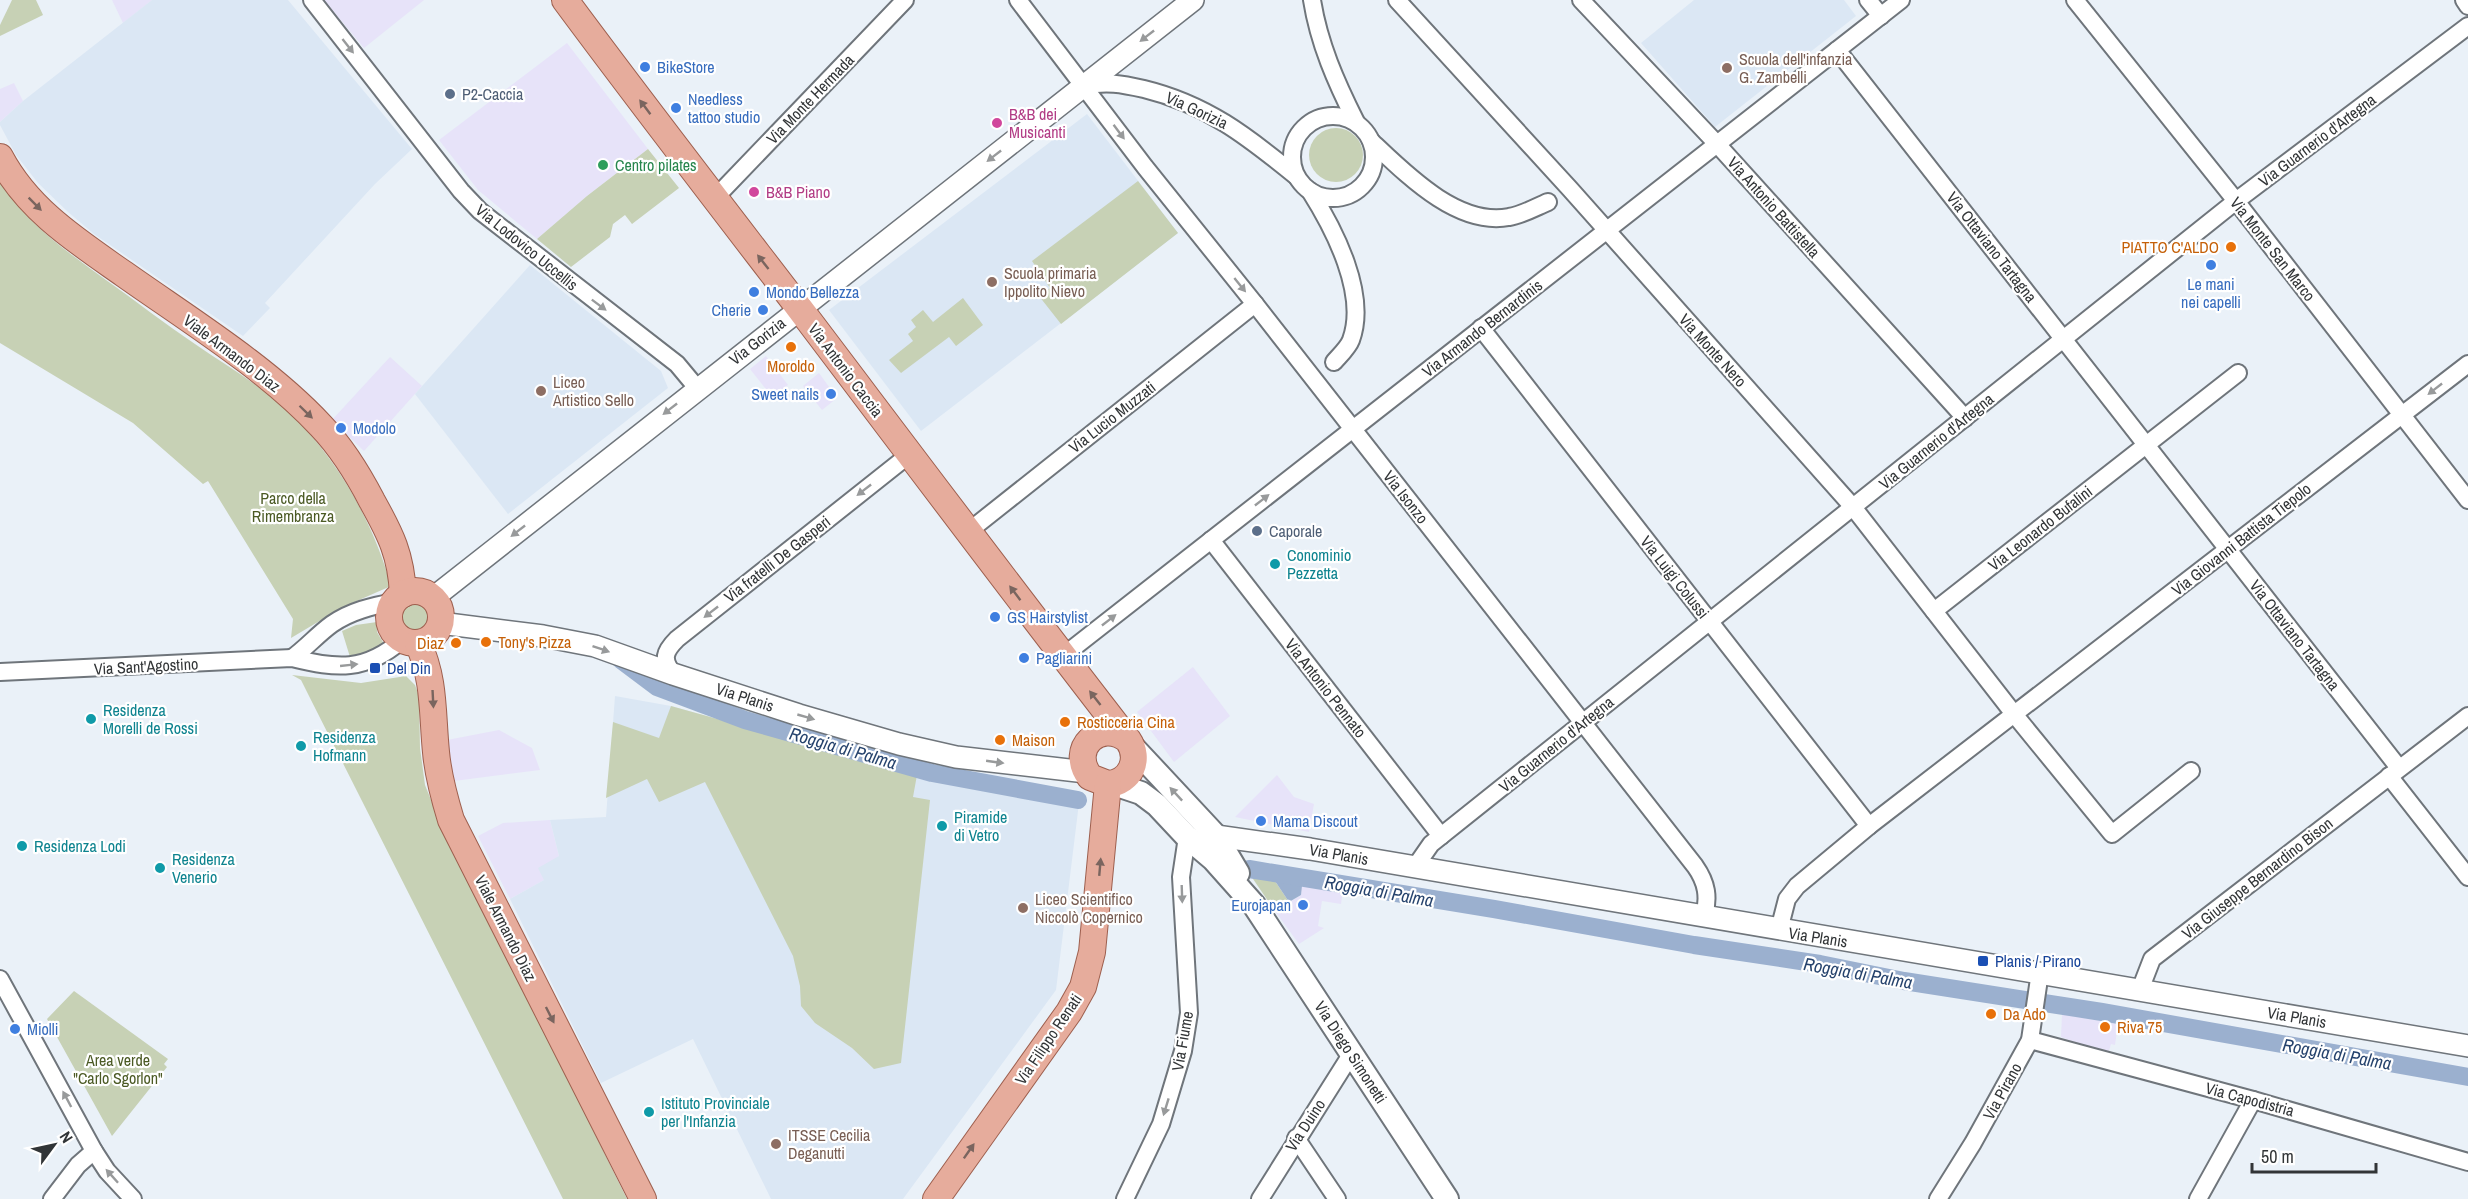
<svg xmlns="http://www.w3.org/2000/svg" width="2468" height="1199" font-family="'Archivo Narrow',sans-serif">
<rect width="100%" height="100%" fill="#eaf1f8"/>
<!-- commercial -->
<g fill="#e7e3f9">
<path d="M112,0H152L123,23Z"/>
<path d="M324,0H424L364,48Z"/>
<path d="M567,43L648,149L587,196L537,239L478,190L439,140Z"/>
<path d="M14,83L23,101L0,122V89Z"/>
<path d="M766,356L788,385L772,397L750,369Z"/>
<path d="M390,357L422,386L364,451L332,420Z"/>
<path d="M819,373L837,398L822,410L803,386Z"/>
<path d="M1193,667L1230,716L1174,762L1137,712Z"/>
<path d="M499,730L532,748L540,770L454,781L447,740Z"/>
<path d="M1277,775L1294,797L1314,804L1309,832L1235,817Z"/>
<path d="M550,820L559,856L544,880L510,899L478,836L503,823Z"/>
<path d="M1302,882L1343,889L1341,904L1322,901L1318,926L1324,928L1299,944L1275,911L1301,895Z"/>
<path d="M2062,1014L2118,1024L2115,1045L2111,1044L2108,1054L2061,1037Z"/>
</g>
<!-- built -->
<g fill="#dbe7f4">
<path d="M152,0H288L412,149L375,184L265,303L270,308L243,336L94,234L68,212L38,183L16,155L0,125V122L23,101Z"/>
<path d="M1694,0H1844L1856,16L1715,127L1641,43Z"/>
<path d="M1087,114L1178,233L921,431L829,310Z"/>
<path d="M530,265L661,371L668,388L508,514L415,394Z"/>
<path d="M615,696L671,706L922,776L1079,803L1056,990L903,1199H771L693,1039L601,1083L510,899L544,880L538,868L559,856L550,820L606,817Z"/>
</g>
<!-- green -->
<g fill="#c7d1b5">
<path d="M12,0H36L43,15L0,36V25Z"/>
<circle cx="1336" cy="155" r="27"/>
<path d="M648,149L679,188L632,224L625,215L613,224L610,237L571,267L537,239L587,196Z"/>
<path d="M0,181C27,224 66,251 106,280C136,301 165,324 195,344C227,366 263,387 291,414C339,461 373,522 391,586L343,607L291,638L293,619L208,481L203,484L133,423L0,343Z"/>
<path d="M1138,181L1178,233L1061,324L1039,296L1050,288L1032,261Z"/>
<path d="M963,298L983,325L956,346L949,337L901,373L889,360L913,341L908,334L916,327L911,320L923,310L933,322Z"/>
<circle cx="415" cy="617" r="16"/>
<path d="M377,622V632L384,644L368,653L350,657L342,631L356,625Z"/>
<path d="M292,675L361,683L406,676L415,685L419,696L420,748L425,785L440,822L627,1199H563L311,700L301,680Z"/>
<path d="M671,706L917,775L913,797L930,800L901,1063L874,1069L852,1048L815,1023L801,1006L800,986L793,956L705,782L659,802L647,779L606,798L613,722L659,738Z"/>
<path d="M1251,876L1273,878L1289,902L1275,911Z"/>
<path d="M74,991L168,1059L164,1064L167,1067L112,1136L47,1019Z"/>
</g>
<!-- water -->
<path fill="#9bb0cf" d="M1269,872L1303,877L1301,895L1289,902Z"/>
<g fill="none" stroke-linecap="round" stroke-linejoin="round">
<!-- canal -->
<g stroke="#9bb0cf" stroke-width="18">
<path d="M621,660L657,687L745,720L932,773L1078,800"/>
<path d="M1249,869L1494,909L1694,945L1820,964L1904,981L2102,1012L2468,1077"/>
</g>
<!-- minor casing -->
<g stroke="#6f757b" stroke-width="20">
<g id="minor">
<path d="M312,0L461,191L480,211L677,364L697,388"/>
<path d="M1018,0L1145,167L1255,304L1695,866C1707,883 1709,897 1704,917"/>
<path d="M1312,0C1319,44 1336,82 1356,122"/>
<path d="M1397,0L1570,189L1853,507L2014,714L2112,834L2191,771"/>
<path d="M1581,0L1717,144L1965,418"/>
<path d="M1868,0L1881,16"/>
<path d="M2075,0L2236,201L2468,500"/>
<path d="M2464,0L2468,6"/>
<path d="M1837,50L2399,768"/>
<path d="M1084,86C1106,81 1122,84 1144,89C1206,104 1247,136 1296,176"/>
<circle cx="1333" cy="157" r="41"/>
<path d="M1371,141C1405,173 1457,227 1509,217C1522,215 1536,207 1548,202"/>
<path d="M1310,191C1334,229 1368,294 1351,340C1348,348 1339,356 1334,362"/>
<path d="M714,199L905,0"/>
<path d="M1481,328L1869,826"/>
<path d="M969,531L1255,304"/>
<path d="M1211,540L1441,836"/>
<path d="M1934,611L2238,373"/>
<path d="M1063,656L1901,0"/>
<path d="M292,658C306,648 318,634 332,624C351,611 372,606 394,602"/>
<path d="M0,672L292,658C337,669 365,672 402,640"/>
<path d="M673,674C662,659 664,652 677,639L910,454"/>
<path d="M2389,776L2468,877"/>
<path d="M1415,867L1431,844L2236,201L2468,26"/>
<path d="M1779,930L1787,899L1797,886L1869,826L2468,364"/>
<path d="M0,979L94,1151L107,1171L133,1199"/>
<path d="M2140,990L2152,959L2468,716"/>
<path d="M2030,1040L2253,1100L2468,1162"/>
<path d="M1296,1138L1337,1199"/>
<path d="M52,1199L78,1165L94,1151"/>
<path d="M1125,1199L1161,1124L1183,1051L1189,1013L1181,877L1187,837"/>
<path d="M1260,1199L1352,1053"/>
<path d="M1938,1199L1973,1143L2030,1040L2040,972"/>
<path d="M2198,1199L2253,1100"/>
</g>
</g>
<!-- tertiary casing -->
<g stroke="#6f757b" stroke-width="24">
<g id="tertiary">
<path d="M433,598L1193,0"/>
<path d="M440,623L543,636L595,646L673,674L799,715L899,744L956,757L1086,772"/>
<path d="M1216,836L1310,849L2468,1046"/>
</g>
</g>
<!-- secondary casing -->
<g stroke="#6f757b" stroke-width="26">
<g id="secondary">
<path d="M1132,746L1216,836L1238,873"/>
<path d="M1114,784L1141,793L1157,805L1187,837L1213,859L1254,905L1447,1199"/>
</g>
</g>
<!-- primary casing -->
<g stroke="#9d5f4e" stroke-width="28">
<g id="primary">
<path d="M565,0C642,104 721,206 800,309C909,453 1017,597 1128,740C1141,759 1131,782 1108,784L1090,777C1068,749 1100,718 1128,740"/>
<path d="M0,157C28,210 77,241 124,274C189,320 267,368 321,426C342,448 358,474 372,501C391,535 401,555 403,594"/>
<circle cx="415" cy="617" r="26"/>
<path d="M418,643C435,680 432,712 436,752C438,775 444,797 451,820L643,1199"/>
<path d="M936,1199L1069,1012L1083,987L1092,952L1108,784"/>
</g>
</g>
<!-- minor -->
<use href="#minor" stroke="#fff" stroke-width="16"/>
<!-- tertiary -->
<use href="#tertiary" stroke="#fff" stroke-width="21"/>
<!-- secondary -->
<use href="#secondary" stroke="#fff" stroke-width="22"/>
<!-- primary -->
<use href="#primary" stroke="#e6ac9c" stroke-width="26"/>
</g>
<!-- one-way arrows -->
<defs><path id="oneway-solid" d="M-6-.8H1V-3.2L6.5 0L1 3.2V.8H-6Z" transform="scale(1.5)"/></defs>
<g fill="#989a9b">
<use href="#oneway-solid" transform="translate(1147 36) rotate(142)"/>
<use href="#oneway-solid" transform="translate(348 46) rotate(52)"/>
<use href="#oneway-solid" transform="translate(1119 132) rotate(53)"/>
<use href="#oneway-solid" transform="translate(994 156) rotate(142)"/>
<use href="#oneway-solid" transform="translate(1240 285) rotate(51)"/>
<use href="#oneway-solid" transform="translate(599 305) rotate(37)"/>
<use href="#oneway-solid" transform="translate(2435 389) rotate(142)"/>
<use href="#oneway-solid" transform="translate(670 409) rotate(142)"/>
<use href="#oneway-solid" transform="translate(864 490) rotate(142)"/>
<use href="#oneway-solid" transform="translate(1262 500) rotate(-38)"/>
<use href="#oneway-solid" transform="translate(518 531) rotate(142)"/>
<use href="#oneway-solid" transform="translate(711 612) rotate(142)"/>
<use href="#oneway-solid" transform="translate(1109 620) rotate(-38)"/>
<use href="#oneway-solid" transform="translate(601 649) rotate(19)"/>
<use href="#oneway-solid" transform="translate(349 665) rotate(-6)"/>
<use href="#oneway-solid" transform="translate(806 717) rotate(16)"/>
<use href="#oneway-solid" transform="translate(995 762) rotate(8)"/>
<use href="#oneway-solid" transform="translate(1176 794) rotate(-133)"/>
<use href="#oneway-solid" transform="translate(1182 894) rotate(88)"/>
<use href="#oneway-solid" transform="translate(67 1099) rotate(-118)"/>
<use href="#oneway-solid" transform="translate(1166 1107) rotate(107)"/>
<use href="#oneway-solid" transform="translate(112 1176) rotate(-132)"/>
</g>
<g fill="#7a655f">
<use href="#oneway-solid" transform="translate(645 107) rotate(-127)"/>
<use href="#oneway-solid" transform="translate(35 204) rotate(45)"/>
<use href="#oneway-solid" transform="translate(763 262) rotate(-128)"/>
<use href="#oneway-solid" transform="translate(306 412) rotate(44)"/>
<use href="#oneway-solid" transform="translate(1015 593) rotate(-127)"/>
<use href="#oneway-solid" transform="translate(1095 698) rotate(-128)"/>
<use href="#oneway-solid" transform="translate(433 699) rotate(87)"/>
<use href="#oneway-solid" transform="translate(1100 867) rotate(-85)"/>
<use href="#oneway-solid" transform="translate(550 1015) rotate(63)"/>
<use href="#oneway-solid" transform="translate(969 1151) rotate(-55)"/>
</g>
<!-- markers -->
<g fill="#3f7fe0" stroke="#fff" stroke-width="2">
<circle cx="645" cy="67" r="6"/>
<circle cx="676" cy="108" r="6"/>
<circle cx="2211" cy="265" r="6"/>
<circle cx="754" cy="292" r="6"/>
<circle cx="763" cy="310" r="6"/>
<circle cx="831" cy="394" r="6"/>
<circle cx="341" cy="428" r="6"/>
<circle cx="995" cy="617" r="6"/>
<circle cx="1024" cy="658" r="6"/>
<circle cx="1261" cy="821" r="6"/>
<circle cx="1303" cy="905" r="6"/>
<circle cx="15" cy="1029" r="6"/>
</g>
<g fill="#8d6e63" stroke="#fff" stroke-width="2">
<circle cx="1727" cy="68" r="6"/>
<circle cx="992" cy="282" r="6"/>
<circle cx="541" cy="391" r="6"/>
<circle cx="1023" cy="908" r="6"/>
<circle cx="776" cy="1144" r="6"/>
</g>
<g fill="#5c6f8a" stroke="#fff" stroke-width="2">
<circle cx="450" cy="94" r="6"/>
<circle cx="1257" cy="531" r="6"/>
</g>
<g fill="#d1479c" stroke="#fff" stroke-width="2">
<circle cx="997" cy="123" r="6"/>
<circle cx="754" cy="192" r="6"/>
</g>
<circle fill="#2e9e5b" stroke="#fff" stroke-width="2" cx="603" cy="165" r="6"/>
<g fill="#e8710a" stroke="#fff" stroke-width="2">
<circle cx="2231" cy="247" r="6"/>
<circle cx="791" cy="347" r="6"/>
<circle cx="486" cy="642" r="6"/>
<circle cx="456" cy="643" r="6"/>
<circle cx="1065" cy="722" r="6"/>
<circle cx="1000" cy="740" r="6"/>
<circle cx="1991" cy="1014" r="6"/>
<circle cx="2105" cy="1027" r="6"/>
</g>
<g fill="#0f9aa8" stroke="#fff" stroke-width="2">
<circle cx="1275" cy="564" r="6"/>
<circle cx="91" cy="719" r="6"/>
<circle cx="301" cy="746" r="6"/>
<circle cx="942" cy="826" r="6"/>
<circle cx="22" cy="846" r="6"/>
<circle cx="160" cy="868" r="6"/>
<circle cx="649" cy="1112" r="6"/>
</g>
<g fill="#1a4fb4" stroke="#fff" stroke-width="2">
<rect x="369" y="662" width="12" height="12" rx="3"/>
<rect x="1977" y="955" width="12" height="12" rx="3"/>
</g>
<g text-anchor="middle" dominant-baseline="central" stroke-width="4.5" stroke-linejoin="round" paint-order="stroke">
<!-- education labels -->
<g font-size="16" fill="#785e54" stroke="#fff" text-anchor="start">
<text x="1739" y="59">Scuola dell'infanzia<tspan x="1739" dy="18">G. Zambelli</tspan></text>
<text x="1004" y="273">Scuola primaria<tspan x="1004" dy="18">Ippolito Nievo</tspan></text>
<text x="553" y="382">Liceo<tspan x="553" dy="18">Artistico Sello</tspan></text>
<text x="1035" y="899">Liceo Scientifico<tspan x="1035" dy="18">Niccolò Copernico</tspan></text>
<text x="788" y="1135">ITSSE Cecilia<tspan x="788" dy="18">Deganutti</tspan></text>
</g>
<!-- shop labels -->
<g font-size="16" fill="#366cbe" stroke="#fff" text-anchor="start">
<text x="657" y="67">BikeStore</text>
<text x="688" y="99">Needless<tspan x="688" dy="18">tattoo studio</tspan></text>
<text x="2211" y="284" text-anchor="middle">Le mani<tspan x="2211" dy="18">nei capelli</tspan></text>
<text x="766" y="292">Mondo Bellezza</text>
<text x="751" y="310" text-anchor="end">Cherie</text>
<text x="819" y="394" text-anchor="end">Sweet nails</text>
<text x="353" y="428">Modolo</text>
<text x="1007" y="617">GS Hairstylist</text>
<text x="1036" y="658">Pagliarini</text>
<text x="1273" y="821">Mama Discout</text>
<text x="1291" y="905" text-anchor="end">Eurojapan</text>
<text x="27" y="1029">Miolli</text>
</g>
<!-- service labels -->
<g font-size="16" fill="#4e5e75" stroke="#fff" text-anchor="start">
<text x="462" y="94">P2-Caccia</text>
<text x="1269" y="531">Caporale</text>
</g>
<!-- street labels -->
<g font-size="16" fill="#323537" stroke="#fff">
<text transform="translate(810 99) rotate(-46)">Via Monte Hermada</text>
<text transform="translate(1197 110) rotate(25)">Via Gorizia</text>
<text transform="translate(2317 140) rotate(-37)">Via Guarnerio d'Artegna</text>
<text transform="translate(1774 207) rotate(48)">Via Antonio Battistella</text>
<text transform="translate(527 247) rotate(39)">Via Lodovico Uccellis</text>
<text transform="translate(1992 247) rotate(52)">Via Ottaviano Tartagna</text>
<text transform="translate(2273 249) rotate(52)">Via Monte San Marco</text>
<text transform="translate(1482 328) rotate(-38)">Via Armando Bernardinis</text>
<text transform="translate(757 341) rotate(-38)">Via Gorizia</text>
<text transform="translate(1713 350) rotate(48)">Via Monte Nero</text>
<text transform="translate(232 353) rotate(37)">Viale Armando Diaz</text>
<text transform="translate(846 370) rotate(53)">Via Antonio Caccia</text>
<text transform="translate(1112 417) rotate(-38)">Via Lucio Muzzati</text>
<text transform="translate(1936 441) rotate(-39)">Via Guarnerio d'Artegna</text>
<text transform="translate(1406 497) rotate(52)">Via Isonzo</text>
<text transform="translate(2040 528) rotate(-38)">Via Leonardo Bufalini</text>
<text transform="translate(2241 539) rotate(-38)">Via Giovanni Battista Tiepolo</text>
<text transform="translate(777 559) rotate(-38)">Via fratelli De Gasperi</text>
<text transform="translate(1675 577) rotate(52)">Via Luigi Colussi</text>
<text transform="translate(2295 635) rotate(52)">Via Ottaviano Tartagna</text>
<text transform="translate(146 666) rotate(-3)">Via Sant'Agostino</text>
<text transform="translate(1326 688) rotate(52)">Via Antonio Pennato</text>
<text transform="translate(745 697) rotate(18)">Via Planis</text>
<text transform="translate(1556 744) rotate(-39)">Via Guarnerio d'Artegna</text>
<text transform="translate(1339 854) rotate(10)">Via Planis</text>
<text transform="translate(2257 878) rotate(-38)">Via Giuseppe Bernardino Bison</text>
<text transform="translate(506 928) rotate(63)">Viale Armando Diaz</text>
<text transform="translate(1818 937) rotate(9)">Via Planis</text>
<text transform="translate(2297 1017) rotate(10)">Via Planis</text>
<text transform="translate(1048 1039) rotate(-56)">Via Filippo Renati</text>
<text transform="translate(1182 1041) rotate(-80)">Via Fiume</text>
<text transform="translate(1351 1052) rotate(57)">Via Diego Simonetti</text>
<text transform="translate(2002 1091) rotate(-61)">Via Pirano</text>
<text transform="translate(2250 1099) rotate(15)">Via Capodistria</text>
<text transform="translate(1305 1125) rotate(-57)">Via Duino</text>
</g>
<!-- hotel labels -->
<g font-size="16" fill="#b23c85" stroke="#fff" text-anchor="start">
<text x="1009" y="114">B&amp;B dei<tspan x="1009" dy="18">Musicanti</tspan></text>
<text x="766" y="192">B&amp;B Piano</text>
</g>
<!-- leisure labels -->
<g font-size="16" fill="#27864d" stroke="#fff" text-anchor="start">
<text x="615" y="165">Centro pilates</text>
</g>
<!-- food labels -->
<g font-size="16" fill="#c56008" stroke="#fff" text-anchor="start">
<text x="2219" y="247" text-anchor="end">PIATTO C'ALDO</text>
<text x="791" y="366" text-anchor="middle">Moroldo</text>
<text x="498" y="642">Tony's Pizza</text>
<text x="444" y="643" text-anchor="end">Diaz</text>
<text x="1077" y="722">Rosticceria Cina</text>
<text x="1012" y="740">Maison</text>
<text x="2003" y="1014">Da Ado</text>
<text x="2117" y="1027">Riva 75</text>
</g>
<!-- park labels -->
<g font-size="16" fill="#4b5a24" stroke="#fff">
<text x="293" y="498">Parco della<tspan x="293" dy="18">Rimembranza</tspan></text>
<text x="118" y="1060">Area verde<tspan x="118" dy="18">"Carlo Sgorlon"</tspan></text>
</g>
<!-- culture labels -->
<g font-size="16" fill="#0d838f" stroke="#fff" text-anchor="start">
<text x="1287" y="555">Conominio<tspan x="1287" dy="18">Pezzetta</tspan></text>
<text x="103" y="710">Residenza<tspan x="103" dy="18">Morelli de Rossi</tspan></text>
<text x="313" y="737">Residenza<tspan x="313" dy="18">Hofmann</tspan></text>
<text x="954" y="817">Piramide<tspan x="954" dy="18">di Vetro</tspan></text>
<text x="34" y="846">Residenza Lodi</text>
<text x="172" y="859">Residenza<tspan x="172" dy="18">Venerio</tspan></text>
<text x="661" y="1103">Istituto Provinciale<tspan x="661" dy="18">per l'Infanzia</tspan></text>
</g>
<!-- transit labels -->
<g font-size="16" fill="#164399" stroke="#fff" text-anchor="start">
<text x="387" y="668">Del Din</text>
<text x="1995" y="961">Planis / Pirano</text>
</g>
<!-- water labels -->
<g font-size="18" font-style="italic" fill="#26436d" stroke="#fff">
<text transform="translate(843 748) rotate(16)">Roggia di Palma</text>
<text transform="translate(1379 891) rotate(10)">Roggia di Palma</text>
<text transform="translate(1858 973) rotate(10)">Roggia di Palma</text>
<text transform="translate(2337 1054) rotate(10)">Roggia di Palma</text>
</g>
</g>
<!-- north arrow -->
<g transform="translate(54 1145) rotate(57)" stroke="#ffffff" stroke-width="4.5" paint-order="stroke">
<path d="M0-4.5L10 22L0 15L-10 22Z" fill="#323537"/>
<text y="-9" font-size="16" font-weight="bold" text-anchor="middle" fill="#323537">N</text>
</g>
<!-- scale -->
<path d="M2252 1163v9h124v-9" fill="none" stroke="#323537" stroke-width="3"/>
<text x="2261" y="1163" font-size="18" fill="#323537" stroke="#ffffff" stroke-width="4.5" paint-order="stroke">50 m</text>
</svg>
